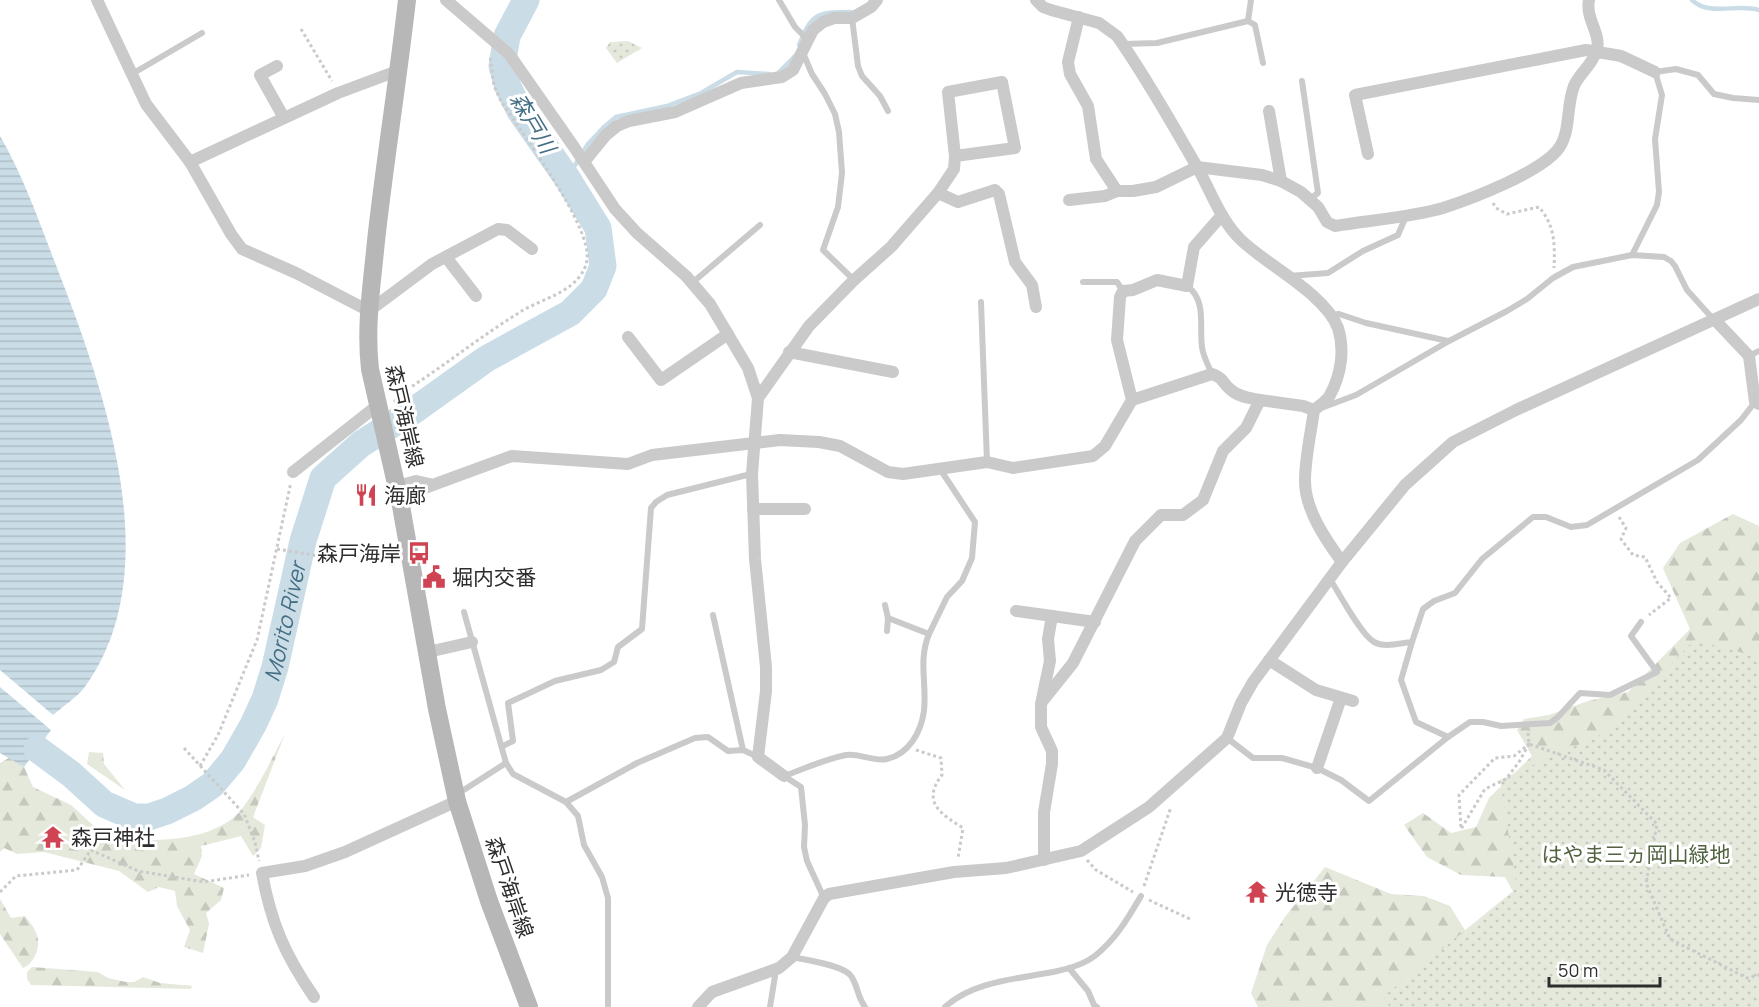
<svg xmlns="http://www.w3.org/2000/svg" width="1759" height="1007" font-family="Manrope,'Noto Sans JP',sans-serif">
<defs>
<pattern id="forest-firs" width="22" height="20" patternUnits="userSpaceOnUse" patternTransform="scale(1.5)"><rect width="22" height="20" fill="#e4e9dc"/><path d="M5 1l3.5 6h-7zM16 11l3.5 6h-7z" fill="#c4c8bd"/></pattern>
<pattern id="park-dots" width="8" height="8" patternUnits="userSpaceOnUse" patternTransform="scale(1.5)"><rect width="8" height="8" fill="#e4e9dc"/><path d="M2 2h.1M6 6h.1" fill="none" stroke="#c4c8bd" stroke-width="1.8" stroke-linecap="round"/></pattern>
<pattern id="water-rules" width="6" height="5" patternUnits="userSpaceOnUse" patternTransform="scale(1.5)"><rect width="6" height="5" fill="#cadde7"/><path d="M0 2.5h6" fill="none" stroke="#aebec6"/></pattern>
</defs>
<rect width="100%" height="100%" fill="#fff"/>
<!-- forest -->
<g fill="url(#forest-firs)">
<path d="M1733,514L1759,526V1007H1258L1251,993L1267,945L1285,917L1325,867L1391,894L1424,896L1450,906L1478,951L1517,899L1505,877L1461,875L1427,857L1404,825L1423,813L1451,833L1476,827L1489,798L1532,756L1517,730L1524,719L1549,715L1588,701L1628,692L1690,629L1663,568L1680,543Z"/>
<path d="M285,734L253,817L265,825L261,848L253,856L241,836L201,846L202,856L194,874L224,888L221,900L206,913L209,924L203,953L184,947L190,930L177,906L175,891L159,887L148,892L119,871L44,852L17,854L4,848L0,852V763L12,756L24,767L33,787L71,805L107,838C147,841 200,844 233,818C250,805 274,754 285,734Z"/>
<path d="M89,752L103,753L104,764L125,790L87,764Z"/>
<path d="M0,899L11,918L25,916C29,921 34,927 36,933C42,945 35,963 23,968L0,934Z"/>
<path d="M32,967L98,972L108,978L126,982H134L143,977L160,983L192,986L191,989L31,985L27,979V972Z"/>
</g>
<!-- park -->
<g fill="url(#park-dots)">
<path d="M628,41L642,48L617,63L606,48L610,42Z"/>
<path d="M1694,640L1759,657V1007H1390L1383,997L1517,888L1500,780L1607,732Z"/>
</g>
<!-- water -->
<g fill="url(#water-rules)">
<path d="M0,136C25,179 41,227 59,273C105,392 169,573 84,688C76,698 63,706 53,715L0,670Z"/>
<path d="M0,687L51,730L24,767L0,753Z"/>
</g>
<g fill="none" stroke-linecap="round" stroke-linejoin="round">
<!-- stream -->
<g stroke="#cadde7" stroke-width="4.5">
<path d="M1692,0C1710,17 1737,3 1759,10"/>
<path d="M799,45C812,13 817,12 851,12"/>
<path d="M778,73L795,56"/>
<path d="M567,178L588,144L604,127L616,117L667,106L701,93L737,72L769,74"/>
</g>
<!-- river -->
<path stroke="#cadde7" stroke-width="27" id="s1" d="M37,749L71,774L104,804L134,817H149L167,811L193,798L212,785L233,760L253,725L265,699L275,667L303,541L323,478L361,444L416,409L486,359L570,313L594,289L603,266L598,228L567,178L520,111L508,87L502,66L507,36L526,0"/>
<!-- path -->
<g stroke="#cacaca" stroke-width="3" stroke-dasharray="3 3" stroke-linecap="butt">
<path d="M301,29L332,81"/>
<path d="M1493,203L1496,208L1507,214L1539,207C1555,226 1555,244 1554,268"/>
<path d="M394,402L408,389C445,365 480,337 517,314C533,303 554,298 570,286C577,281 586,270 587,260C592,226 521,132 501,101L494,86L490,55"/>
<path d="M1619,517L1626,528L1621,539L1633,555L1645,557L1657,582L1671,598L1649,615"/>
<path d="M277,549L319,556"/>
<path d="M1528,733L1529,744L1604,770L1657,824L1646,883L1670,939L1747,978L1759,975"/>
<path d="M1529,744L1519,762L1506,779L1485,789L1461,829L1459,795L1495,758L1514,756Z"/>
<path d="M184,748L244,814L255,842L259,861"/>
<path d="M916,750L941,758L942,775C921,802 941,814 963,828L958,858"/>
<path d="M200,766L218,735L257,640L291,482"/>
<path d="M1087,860L1096,870L1133,892"/>
<path d="M1144,886L1171,807"/>
<path d="M0,892L16,876L77,870L91,850L138,871L204,882L249,875"/>
<path d="M1149,900L1190,919"/>
</g>
<!-- lane -->
<g stroke="#cacaca" stroke-width="6">
<path d="M779,0L795,27L808,40"/>
<path d="M852,18L858,66L862,76L880,96L888,111"/>
<path d="M1248,21L1251,0"/>
<path d="M1124,44L1157,43L1248,21L1255,25L1263,63"/>
<path d="M803,53L812,74L825,94L835,114L839,132L842,173L838,207L823,250L854,280"/>
<path d="M132,74L202,33"/>
<path d="M1302,81L1318,193L1310,199"/>
<path d="M1632,255L1657,205L1659,192L1655,139L1662,95L1655,72L1676,69L1698,75L1714,94L1733,98L1759,100"/>
<path d="M1289,276L1328,273L1363,251L1398,235L1406,216"/>
<path d="M1083,282H1117L1123,291"/>
<path d="M692,283L760,225"/>
<path d="M1187,286C1207,300 1199,326 1202,347C1203,356 1208,365 1212,374"/>
<path d="M981,302L987,462"/>
<path d="M1332,315L1339,314L1366,323L1448,341"/>
<path d="M1749,356L1759,351"/>
<path d="M1324,407L1356,395L1449,341L1507,311L1527,299L1553,278L1573,267L1632,255L1664,257L1671,261L1675,266L1687,290L1714,320"/>
<path d="M1330,579C1339,593 1361,635 1374,642C1385,648 1400,643 1412,642L1423,609L1434,601L1455,593L1482,559L1533,517H1546L1571,527L1587,525L1698,460L1741,420L1755,402"/>
<path d="M885,605L888,618L887,631"/>
<path d="M464,612L506,763L513,774L566,802L578,816L584,845L602,877L608,898V1007"/>
<path d="M713,615L743,750"/>
<path d="M929,634L947,597L962,581L972,558L975,522L940,469"/>
<path d="M1412,642L1401,680L1416,722L1448,737"/>
<path d="M1227,738L1253,758H1282L1317,768L1341,780L1369,801L1448,737L1470,722H1483L1501,726L1550,723L1558,717L1580,693L1610,695L1657,672L1631,636L1641,622"/>
<path d="M503,746L513,741L508,703L555,681L601,670L614,662L618,647L642,629L651,508L656,502L667,495L751,474"/>
<path d="M784,776C804,769 825,759 846,755C859,753 874,762 887,759C909,754 921,732 924,711C927,683 918,661 929,634L888,618"/>
<path d="M784,776L801,787L805,825L804,847L807,861L824,898"/>
<path d="M459,793L506,763"/>
<path d="M566,802L637,763L695,738L708,737L728,751L743,750L758,757"/>
<path d="M792,957C806,960 844,965 851,976C858,986 857,996 865,1007"/>
<path d="M1069,968L1088,991L1094,1005L1097,1007"/>
<path d="M770,1007L776,970"/>
<path d="M945,1007C973,981 1017,979 1053,972C1068,969 1085,964 1096,955C1116,939 1128,918 1141,896"/>
</g>
<!-- street -->
<g stroke="#cacaca" stroke-width="12">
<path d="M97,0L146,104L190,162L231,234L242,249L296,273L369,311L432,264L498,229L507,230L532,249"/>
<path d="M446,0L509,54L574,147L615,209L637,233L686,276L710,304L748,368L758,398"/>
<path d="M1036,0L1043,7L1051,10L1099,23L1117,36C1146,77 1171,122 1196,165C1210,189 1220,220 1241,240C1267,265 1325,294 1338,328C1345,350 1341,375 1330,395C1327,401 1319,406 1314,410C1311,433 1305,458 1305,481C1305,510 1326,540 1342,562"/>
<path d="M1079,17L1068,62L1070,74L1088,106L1096,159L1117,191H1133L1156,187L1197,167L1262,175L1281,181L1301,192L1318,207L1327,222L1335,226C1370,220 1408,218 1443,208C1471,199 1542,172 1559,148C1571,131 1566,106 1574,86C1579,74 1592,65 1596,52C1603,35 1585,20 1589,0"/>
<path d="M277,66L260,75L284,118"/>
<path d="M1269,111L1281,181"/>
<path d="M1368,154L1355,95L1586,50L1621,56L1655,72"/>
<path d="M190,162L338,93L397,71"/>
<path d="M584,162L606,135L617,126L629,121L675,112L741,83L782,77L793,70L813,30L823,22L834,18H852L871,7L877,0"/>
<path d="M938,193L958,202L995,190L999,194L1015,262L1032,285L1036,307"/>
<path d="M1069,200L1105,196L1117,191"/>
<path d="M446,257L476,296"/>
<path d="M1715,320L1749,356L1755,402L1759,404"/>
<path d="M628,337L661,380L728,334"/>
<path d="M789,352L893,372"/>
<path d="M1132,400L1212,374C1224,378 1222,383 1231,390C1239,397 1250,398 1260,400"/>
<path d="M293,472L378,405"/>
<path d="M397,486L416,481L430,484"/>
<path d="M400,497L512,456L628,464L652,455L780,440L819,442L840,446L888,472L903,474L987,462L1013,468L1093,456L1105,446L1132,400L1117,340L1120,297L1123,291L1133,290L1157,280L1187,286L1194,247L1222,215"/>
<path d="M753,509H805"/>
<path d="M1016,611L1095,622"/>
<path d="M428,652L472,642"/>
<path d="M1269,660L1316,690L1353,701"/>
<path d="M1042,699L1050,661L1048,639L1052,616"/>
<path d="M1317,768L1341,698"/>
<path d="M784,776L758,757L766,691V667L755,559L752,474L758,398L809,326L854,280L891,247L938,193L954,169L955,156L1015,148L1002,82L948,92L955,156"/>
<path d="M1044,860V812L1052,764V751L1041,727V703L1073,663L1135,541L1161,515H1183L1203,500L1223,451L1246,428L1260,400L1303,406L1314,410"/>
<path d="M314,997C285,955 271,923 262,873L305,866L345,852L457,801"/>
<path d="M698,1007L712,992L779,968L792,957L824,898L829,894L954,872L1006,868L1081,851L1149,807L1227,738L1241,703L1253,682L1342,562L1405,485L1453,442L1516,410L1759,299"/>
</g>
<!-- secondary -->
<path stroke="#b7b7b7" stroke-width="18" d="M407,0C398,80 385,160 376,241C372,284 365,326 370,369L401,506L437,709L457,801L489,901L529,1007"/>
</g>
<!-- icons -->
<defs>
<g id="restaurant-bare" transform="scale(1.8)"><path d="M-5-6h1v4h1v-4h1v4h1v-4h1v5L-1.5 .5V6h-2V.5L-5-1ZM5-6V6H3V1.5H1.5Q1.5-4 5-6Z" fill="#d04352" stroke="#fff" stroke-width="2.5" paint-order="stroke"/></g>
<g id="bus-bare" transform="scale(1.8)"><path d="M-5-6H5V4H4V6H2V4H-2V6H-4V4H-5ZM-3.5-4V0h7V-4ZM-3.5 1.2v1.5H-2V1.2ZM2 1.2v1.5H3.5V1.2Z" fill="#d04352" stroke="#fff" stroke-width="2.5" paint-order="stroke"/></g>
<g id="civic-bare" transform="scale(1.8)"><path d="M-.6-6.5H3V-4.5H.6V-3L4-1V1h2V6H-6V1h2V-1L-.6-3ZM-1.2 2.5V6h2.4V2.5Z" fill="#d04352" stroke="#fff" stroke-width="2.5" paint-order="stroke"/></g>
<g id="temple-bare" transform="scale(1.8)"><path d="M0-6L5-2H3V0L6.5 2.5H4V6H1.5V3h-3V6H-4V2.5H-6.5L-3 0V-2H-5Z" fill="#d04352" stroke="#fff" stroke-width="2.5" paint-order="stroke"/></g>
</defs>
<g fill-rule="evenodd">
<use href="#restaurant-bare" x="366" y="495"/>
<use href="#bus-bare" x="419" y="553"/>
<use href="#civic-bare" x="434" y="577"/>
<use href="#temple-bare" x="53" y="837"/>
<use href="#temple-bare" x="1257" y="892"/>
</g>
<g text-anchor="middle" dominant-baseline="central" stroke-width="6" stroke-linejoin="round" paint-order="stroke">
<!-- street labels -->
<g font-size="21" fill="#2d2d2d" stroke="#fff">
<text transform="translate(405 416) rotate(77)">森戸海岸線</text>
<text transform="translate(510 887) rotate(71)">森戸海岸線</text>
</g>
<!-- poi labels -->
<g font-size="21" fill="#2d2d2d" stroke="#fff" text-anchor="start">
<text x="384" y="495">海廊</text>
<text x="401" y="553" text-anchor="end">森戸海岸</text>
<text x="452" y="577">堀内交番</text>
<text x="71" y="837">森戸神社</text>
<text x="1275" y="892">光徳寺</text>
</g>
<!-- park labels -->
<g font-size="21" fill="#526340" stroke="#fff">
<text x="1636" y="854">はやま三ヵ岡山緑地</text>
</g>
<!-- water labels -->
<g font-size="22" font-style="italic" fill="#456f85" stroke="#fff">
<text transform="translate(533 123) rotate(59)">森戸川</text>
<text stroke="none"><textPath href="#s1" startOffset="387">Morito River</textPath></text>
</g>
</g>
<!-- scale -->
<path d="M1549 977v9h111v-9" fill="none" stroke="#2d2d2d" stroke-width="3"/>
<text x="1558" y="977" font-size="18" fill="#2d2d2d" stroke="#ffffff" stroke-width="4.5" paint-order="stroke">50 m</text>
</svg>
